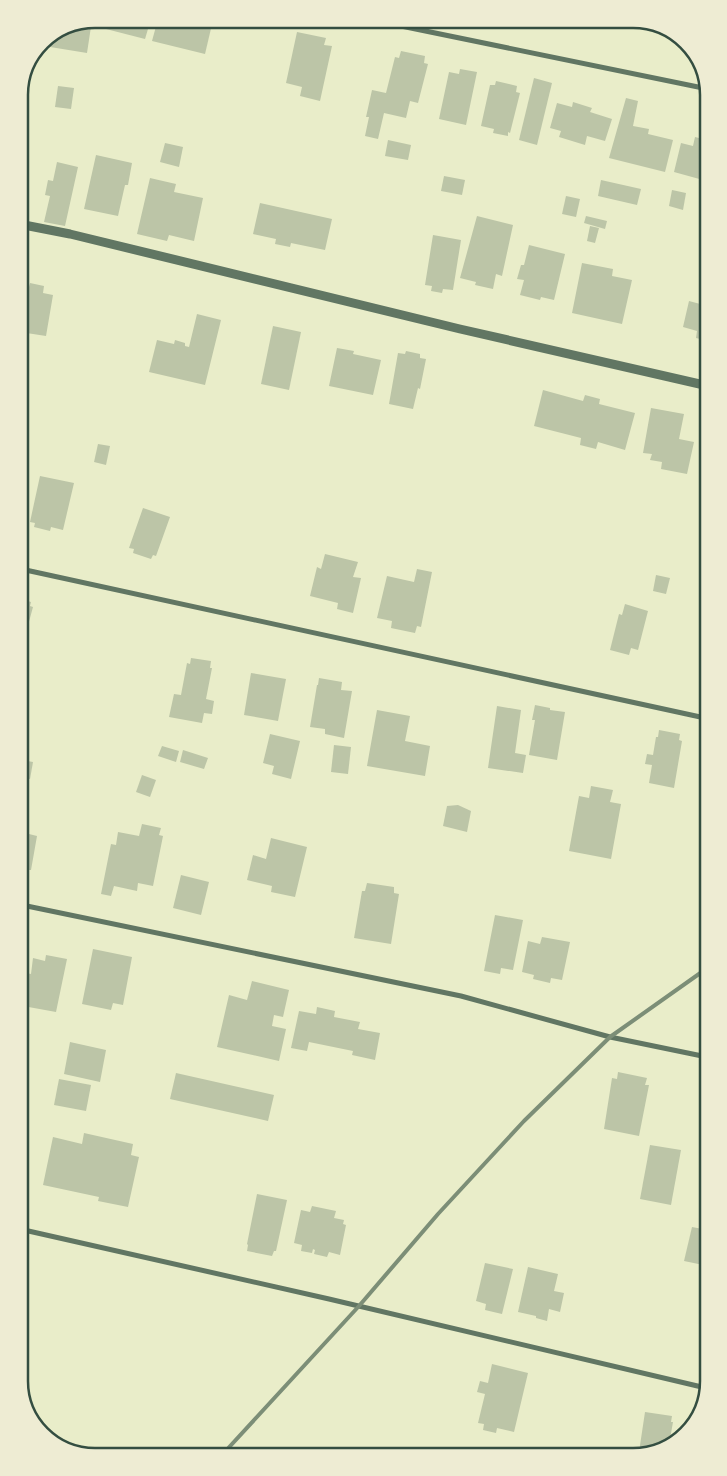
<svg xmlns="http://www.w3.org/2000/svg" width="727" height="1476" font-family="'PT Sans Narrow',sans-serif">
<rect width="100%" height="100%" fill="#e9edc9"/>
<!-- building -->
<g fill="#bcc5a7">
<path d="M109,19H151L145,39L106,29Z"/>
<path d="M158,19H207L213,20L205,54L152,41Z"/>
<path d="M569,19H605L603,28Z"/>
<path d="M92,20L87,53L44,46L45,39Z"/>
<path d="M297,32L326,38L324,45L332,46L320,101L300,96L302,87L286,83Z"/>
<path d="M401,51L425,56L424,63L428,64L418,103L410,101L406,118L384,113L378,139L365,136L369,117H366L372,90L386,93L395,57L399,58Z"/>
<path d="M460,69L477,72L466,125L439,119L449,72L459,74Z"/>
<path d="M534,78L552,83L537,145L519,140Z"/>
<path d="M496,81L517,86L516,92L520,93L510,133L508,132V136L493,133L494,129L481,126L490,85H495Z"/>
<path d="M58,86L74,88L71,109L55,107Z"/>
<path d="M626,98L638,101L633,126L649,129L648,134L673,140L665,172L609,158Z"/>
<path d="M573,102L592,108L590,112L612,119L605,141L587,136L585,145L559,137L561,131L550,128L557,103L572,107Z"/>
<path d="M695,137L703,139V180L674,172L681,143L693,146Z"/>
<path d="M388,140L411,145L408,160L385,156Z"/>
<path d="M165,143L183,147L179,167L160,162Z"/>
<path d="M96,155L132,163L128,185H125L118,216L84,209Z"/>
<path d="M57,162L78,167L65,226L44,222L50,196L45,195L48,180L53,181Z"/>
<path d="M444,176L465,180L462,195L441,191Z"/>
<path d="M150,178L176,184L174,192L203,198L194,241L169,235L167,241L137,234Z"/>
<path d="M601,180L641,189L637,205L598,196Z"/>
<path d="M672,190L686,193L683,210L669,206Z"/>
<path d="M566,196L580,199L576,217L562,214Z"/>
<path d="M260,203L332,219L325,250L291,243L290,247L275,244L276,239L253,234Z"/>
<path d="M477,216L513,225L502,276L496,274L493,289L475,285L476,282L460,278Z"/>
<path d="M586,216L607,221L605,229L584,223Z"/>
<path d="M590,226L599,228L595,243L587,241Z"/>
<path d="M433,235L461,240L453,290L443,289L442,293L431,291L432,286L425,285Z"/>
<path d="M529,245L565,254L554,300L541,297L540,300L520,295L524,280L517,279L521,265H524Z"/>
<path d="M582,263L613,269L612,276L632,280L622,324L572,313Z"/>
<path d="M30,283L44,286L43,293L53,295L46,336L20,332V289L28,291Z"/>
<path d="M689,301L704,305V340L696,338L697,331L683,327Z"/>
<path d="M197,314L221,320L205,385L149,372L157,340L174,344L175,340L185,343V346L189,347Z"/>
<path d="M273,326L301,332L289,390L261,384Z"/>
<path d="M337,348L354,351L353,354L381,360L373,395L329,386Z"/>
<path d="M406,351L420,354V358L426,359L420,389L418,388L413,409L389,404L398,353L405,354Z"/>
<path d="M543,390L583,401L585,395L600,399L599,404L635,413L625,450L598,442L596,449L580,445L581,438L534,426Z"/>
<path d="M651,408L684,414L679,439L694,442L687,474L661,469L662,462L650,460L652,454L643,453Z"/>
<path d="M98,444L110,446L106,465L94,462Z"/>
<path d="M40,476L74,483L63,530L51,527L50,531L34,527L35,523L30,522Z"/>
<path d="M143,508L170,517L156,556L153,555L151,559L133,553L134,549L129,548Z"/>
<path d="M325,554L358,562L353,577L361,578L353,613L337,609L338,603L310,596L317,567L321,569Z"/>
<path d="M417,569L432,572L421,627L417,626L415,633L391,628L392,621L377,618L387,576L414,582Z"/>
<path d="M656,575L670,578L666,594L653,591Z"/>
<path d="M21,599L31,602L30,606L33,607L24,640L21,639Z"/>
<path d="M625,604L648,611L638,650L631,648L629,655L610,650L619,614L622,615Z"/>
<path d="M191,658L211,661L210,668H212L206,699L214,701L212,714L204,713L202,723L169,717L174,694L181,695L187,663L190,664Z"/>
<path d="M251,673L286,679L278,721L244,715Z"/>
<path d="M319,678L342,682L341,690L352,691L344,738L325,734V729L310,727L317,685H318Z"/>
<path d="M535,705L550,708V710L565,712L557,760L529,755L535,720H532Z"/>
<path d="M497,706L521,710L515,753L526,755L523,773L488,768Z"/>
<path d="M377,710L410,716L405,741L430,746L425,776L367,766Z"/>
<path d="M659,730L680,734L679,740L682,741L674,788L649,783L652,765L645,764L647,754L653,755L656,737H658Z"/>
<path d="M270,734L300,741L291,779L272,774L274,766L263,763Z"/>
<path d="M334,745L351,747L348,774L331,772Z"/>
<path d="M162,746L179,751L176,762L158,756Z"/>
<path d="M183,750L208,758L204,769L180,762Z"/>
<path d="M22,760L33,762L30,779L22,777Z"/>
<path d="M142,775L156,780L150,797L136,792Z"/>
<path d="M591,786L613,790L610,802L621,804L611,859L569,851L579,796L589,798Z"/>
<path d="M458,805L471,811L467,832L443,826L447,806Z"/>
<path d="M142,824L161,828L159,835L163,836L153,886L138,883L137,891L114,886L111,896L101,894L111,844L116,845L118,832L139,836Z"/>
<path d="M29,834L37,836L31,870H28L27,875L22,874V838L28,839Z"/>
<path d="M271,838L307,847L295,897L271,892L272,886L247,880L253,855L266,859Z"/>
<path d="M181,875L209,882L201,915L173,908Z"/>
<path d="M367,883L394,887V893L399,894L391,944L354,938L362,891H365Z"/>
<path d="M495,915L523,920L513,970L501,968L500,974L484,971Z"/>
<path d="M542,937L570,942L562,980L551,978L550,983L533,979L534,975L522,972L528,941L540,944Z"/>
<path d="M93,949L132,957L123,1005L113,1003L111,1010L82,1004Z"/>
<path d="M46,955L67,959L56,1012L23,1006L28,984L24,983L26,973L31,974L33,958L45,961Z"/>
<path d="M252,981L289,990L283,1017L274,1015L272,1026L286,1029L279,1061L217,1047L229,995L247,1000Z"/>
<path d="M317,1007L335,1011L334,1017L360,1022L358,1029L380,1033L375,1060L352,1055L353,1051L309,1042L307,1051L291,1048L299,1011L316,1014Z"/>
<path d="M70,1042L106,1050L100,1082L64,1074Z"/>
<path d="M618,1072L647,1078L645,1085H649L639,1136L604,1129L612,1078L617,1079Z"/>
<path d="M176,1073L274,1095L268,1121L170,1099Z"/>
<path d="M59,1079L91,1085L86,1111L54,1105Z"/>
<path d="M84,1133L133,1144L131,1155L139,1157L128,1207L98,1201L99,1197L43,1185L53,1137L82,1144Z"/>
<path d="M650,1145L681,1150L671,1205L640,1199Z"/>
<path d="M257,1194L287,1200L276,1251H274L272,1256L247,1251L248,1245L247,1244Z"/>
<path d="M312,1206L336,1211L334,1218L344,1220L343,1224L346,1225L340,1255L329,1252L327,1257L314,1254L315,1250L313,1249L312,1253L301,1251L302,1245L294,1243L301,1210L310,1212Z"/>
<path d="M692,1227L708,1230V1266L684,1261Z"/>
<path d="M485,1263L513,1269L502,1314L485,1310L486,1304L476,1301Z"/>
<path d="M528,1267L558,1274L554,1291L564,1293L560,1312L549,1309L547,1321L536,1318V1316L518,1312Z"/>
<path d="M492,1364L528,1373L514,1432L497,1428L496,1433L483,1430L484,1424L478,1423L485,1394L477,1392L480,1381L488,1383Z"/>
<path d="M645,1412L672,1416L671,1422H673L669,1445L661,1452H639Z"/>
<path d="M38,1427L48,1429L46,1437Z"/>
</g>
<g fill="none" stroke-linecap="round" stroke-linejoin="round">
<!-- minor -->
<g stroke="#617663" stroke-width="5">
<path d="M367,19L703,88"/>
<path d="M21,569L705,718"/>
<path d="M22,905L461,996L610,1037L707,1057"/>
<path d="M24,1230L329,1299L706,1388"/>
</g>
<!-- tertiary -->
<path stroke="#617663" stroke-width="9" d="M19,224L70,234L460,329L704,385"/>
<!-- rail -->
<path stroke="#7c8e77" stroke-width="4" d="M221,1456L359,1306L438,1214L524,1121L610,1037L706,969"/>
</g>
<!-- crop -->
<path d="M0 0H727V1476H0ZM95 28H633A67 67 0 0 1 700 95V1381A67 67 0 0 1 633 1448H95A67 67 0 0 1 28 1381V95A67 67 0 0 1 95 28Z" fill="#eeecd3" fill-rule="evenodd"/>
<path fill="none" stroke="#344e41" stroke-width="2.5" d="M95 28H633A67 67 0 0 1 700 95V1381A67 67 0 0 1 633 1448H95A67 67 0 0 1 28 1381V95A67 67 0 0 1 95 28Z"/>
</svg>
